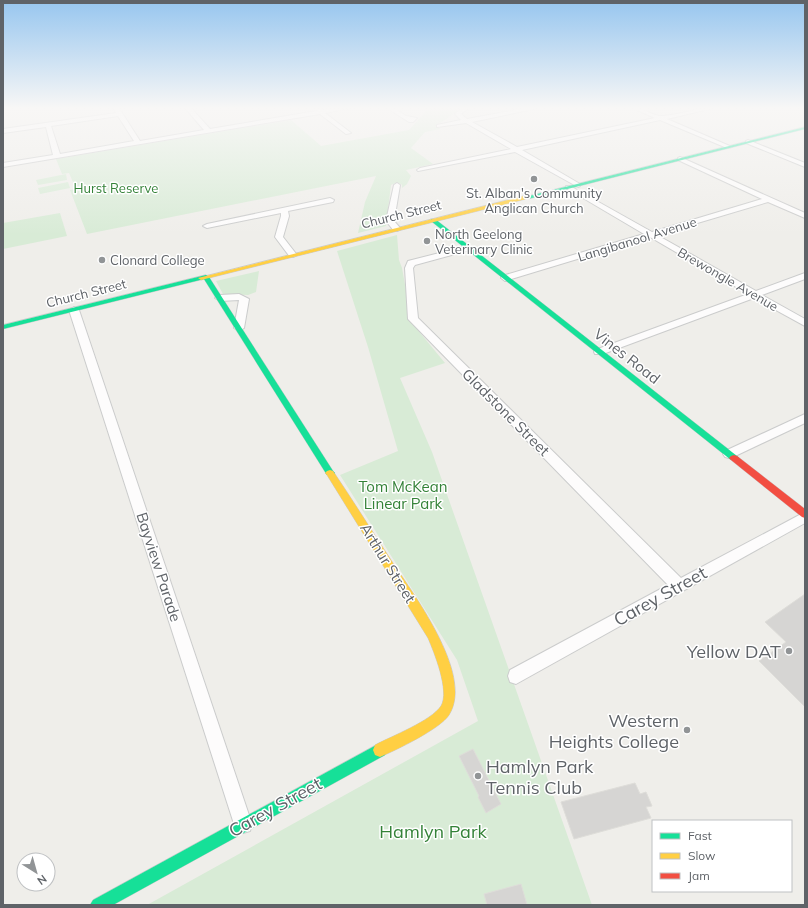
<svg xmlns="http://www.w3.org/2000/svg" width="808" height="908" font-family="Mulish,sans-serif">
<rect width="100%" height="100%" fill="#efeeea"/>
<!-- green -->
<g fill="#d8ebd6">
<path d="M429,108H463L437,125L440,129L425,132L411,148L433,164L406,170L411,176L407,184L402,188V185C399,182 395,183 391,185L386,226L358,233L365,202L376,176L87,234L70,190L76,189L69,173L62,174L56,159L291,120L321,146L409,130Z"/>
<path d="M66,174L67,180L38,185L36,180Z"/>
<path d="M68,182L70,188L40,194L38,188Z"/>
<path d="M60,213L67,236L3,249V223Z"/>
<path d="M397,235L399,260L402,268L412,323L445,363L400,378L432,452L592,905H147L478,721L457,660L340,475L398,451L368,347L337,251Z"/>
<path d="M259,271L256,292L248,295L223,294L216,281Z"/>
</g>
<!-- building -->
<g fill="#d6d5d3" stroke="#deddd9">
<path d="M805,594V707L759,661L786,642L765,622Z"/>
<path d="M473,749L501,804L486,813L478,797L479,796L459,756Z"/>
<path d="M635,783L640,794L646,792L652,806L646,807L651,818L574,839L561,802Z"/>
<path d="M521,884L527,905H487L484,894Z"/>
</g>
<g fill="none" stroke-linecap="round" stroke-linejoin="round">
<!-- street casing -->
<g stroke="#cbcccc" stroke-width="2">
<g id="street">
<path d="M113,108H119L140,141L204,130L185,108H191L210,129L316,111L319,109L322,110L350,108L325,113L351,133L346,134L320,114L3,167V163L53,155L46,127L3,133V129L116,113ZM118,116L134,141L60,154L51,126Z"/>
<path d="M387,108H394L406,116L417,118L413,122H409Z"/>
<path d="M462,108H469L461,114L467,119L526,108H538L472,122L517,147L655,118L633,108C644,108 654,117 663,116C680,115 696,108 713,108L667,119L732,147L727,148L660,120L522,150L580,184V186L578,187L515,152L418,171L417,170L420,168L511,149L466,123L437,127V125L461,120L455,114Z"/>
<path d="M748,140L805,163V167L746,143V141Z"/>
<path d="M680,157L805,213V218L768,202L657,235L756,291L805,273V279L762,295L805,319V326L754,298L603,354H595L594,352L595,350L748,294L650,237L508,280L505,281L501,278L502,276L644,234L566,188V186H570L652,232L762,199L678,160V158Z"/>
<path d="M397,183L400,185L394,221L401,229L397,231H394L386,221L394,185Z"/>
<path d="M330,198L334,200L333,202L288,211L289,216L283,237L297,255L293,257H290L275,237L281,216V213L207,228L203,226L207,224Z"/>
<path d="M467,246L471,248L470,250L415,265L413,268L418,318L681,578L805,512V523L516,684L510,682L508,676L510,670L668,585L408,319L405,268L408,261Z"/>
<path d="M239,294L249,299L244,328L239,331L234,328L239,300L220,301L215,298L220,295Z"/>
<path d="M74,307L79,310L252,824L250,831L243,833L236,831L234,824L69,310Z"/>
<path d="M805,414V423L733,457L729,458L725,457L723,454L725,451Z"/>
</g>
</g>
<!-- fast casing -->
<g stroke="#cacacb" stroke-width="1">
<g id="fast">
<path d="M805,127V129L528,199L525,197Z"/>
<path d="M431,219H435L737,456L739,458L737,460H731L431,221Z"/>
<path d="M206,275L209,277L333,471L335,473L333,475H327L204,279L3,329V325Z"/>
<path d="M380,743L385,745L387,750L385,755L113,905H90L93,900Z"/>
</g>
</g>
<!-- slow casing -->
<g stroke="#cacacb" stroke-width="1">
<g id="slow">
<path d="M528,195L530,196V198L201,280L198,278Z"/>
<path d="M330,470L333,471C352,499 370,528 389,557C411,591 475,674 449,715C440,729 396,750 380,757L375,755L373,750L375,745C392,736 431,721 441,706C450,691 434,652 428,638L327,475L325,473L327,471Z"/>
</g>
</g>
<!-- jam casing -->
<g stroke="#cacacb" stroke-width="1">
<path id="jam" d="M734,455L737,456L805,509V518L802,517L731,460L729,458L731,456Z"/>
</g>
<!-- street -->
<use href="#street" fill="#fdfcfc" fill-rule="evenodd"/>
<!-- fast -->
<use href="#fast" fill="#16e098" fill-rule="evenodd"/>
<!-- slow -->
<use href="#slow" fill="#ffcf43" fill-rule="evenodd"/>
<!-- jam -->
<use href="#jam" fill="#f24e42" fill-rule="evenodd"/>
</g>
<!-- sky -->
<linearGradient id="sky" x2="0" y2="1"><stop stop-color="#97c6ef"/><stop offset="0.46" stop-color="#f8f7f6"/><stop offset="1" stop-color="#f8f7f6" stop-opacity="0"/></linearGradient>
<rect width="808" height="235" fill="url(#sky)"/>
<!-- markers -->
<g fill="#919496" stroke="#fff" stroke-width="1.5">
<circle cx="534" cy="179" r="4"/>
<circle cx="427" cy="241" r="4"/>
<circle cx="102" cy="260" r="4"/>
<circle cx="789" cy="651" r="4"/>
<circle cx="687" cy="730" r="4"/>
<circle cx="478" cy="776" r="4"/>
</g>
<g text-anchor="middle" dominant-baseline="central" stroke-width="3" stroke-linejoin="round" paint-order="stroke">
<!-- far-park labels -->
<g font-size="13" fill="#348238" stroke="#fff">
<text x="116" y="188">Hurst Reserve</text>
</g>
<!-- far-poi labels -->
<g font-size="13" fill="#5f6368" stroke="#fff" text-anchor="start">
<text x="534" y="193" text-anchor="middle">St. Alban's Community<tspan x="534" dy="15">Anglican Church</tspan></text>
<text x="435" y="234">North Geelong<tspan x="435" dy="15">Veterinary Clinic</tspan></text>
<text x="110" y="260">Clonard College</text>
</g>
<!-- far-street labels -->
<g font-size="13" fill="#5f6368" stroke="#fff">
<text transform="translate(401 214) rotate(-14)">Church Street</text>
<text transform="translate(637 239) rotate(-17)">Langibanool Avenue</text>
<text transform="translate(728 279) rotate(30)">Brewongle Avenue</text>
<text transform="translate(86 293) rotate(-14)">Church Street</text>
</g>
<!-- street labels -->
<g font-size="15" fill="#5f6368" stroke="#fff">
<text transform="translate(627 356) rotate(38)">Vines Road</text>
<text transform="translate(506 412) rotate(45)">Gladstone Street</text>
<text transform="translate(388 563) rotate(58)">Arthur Street</text>
<text transform="translate(159 567) rotate(72)">Bayview Parade</text>
</g>
<!-- park labels -->
<g font-size="15" fill="#348238" stroke="#fff">
<text x="403" y="486">Tom McKean<tspan x="403" dy="17">Linear Park</tspan></text>
</g>
<!-- near-street labels -->
<g font-size="18" fill="#5f6368" stroke="#fff">
<text transform="translate(660 596) rotate(-29)">Carey Street</text>
<text transform="translate(275 807) rotate(-29)">Carey Street</text>
</g>
<!-- near-poi labels -->
<g font-size="18" fill="#5f6368" stroke="#fff" text-anchor="end">
<text x="781" y="651">Yellow DAT</text>
<text x="679" y="720">Western<tspan x="679" dy="21">Heights College</tspan></text>
<text x="486" y="766" text-anchor="start">Hamlyn Park<tspan x="486" dy="21">Tennis Club</tspan></text>
</g>
<!-- near-park labels -->
<g font-size="18" fill="#348238" stroke="#fff">
<text x="433" y="831">Hamlyn Park</text>
</g>
</g>
<!-- border -->
<rect width="808" height="908" fill="none" stroke="#5f6368" stroke-width="8"/>
<!-- legend -->
<rect x="652" y="820" width="140" height="72" fill="#ffffff" stroke="#bfc1c3"/>
<rect x="660" y="833" width="20" height="6" fill="#16e098" stroke="#bfc1c3"/>
<text x="688" y="840" font-size="12" fill="#5f6368">Fast</text>
<rect x="660" y="853" width="20" height="6" fill="#ffcf43" stroke="#bfc1c3"/>
<text x="688" y="860" font-size="12" fill="#5f6368">Slow</text>
<rect x="660" y="873" width="20" height="6" fill="#f24e42" stroke="#bfc1c3"/>
<text x="688" y="880" font-size="12" fill="#5f6368">Jam</text>
<!-- north arrow -->
<g transform="translate(36 872) rotate(143)"><circle r="19" fill="#ffffff" stroke="#bfc1c3"/>
<path d="M0-3L7 15L0 10L-7 15Z" fill="#919496"/>
<text y="-6" font-size="11" font-weight="bold" text-anchor="middle" fill="#5f6368">N</text>
</g>
</svg>
